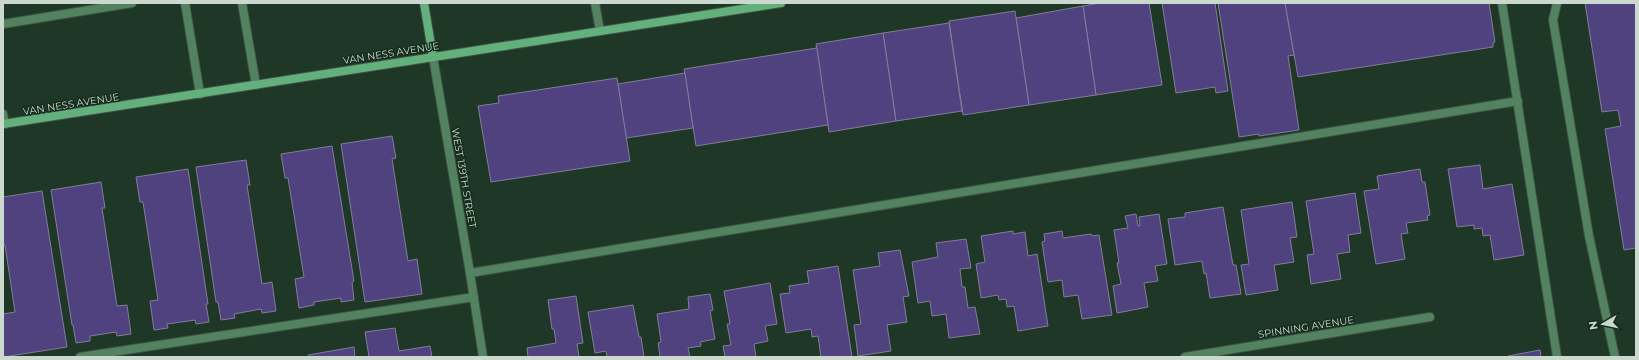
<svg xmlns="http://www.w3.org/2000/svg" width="1639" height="360" font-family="Montserrat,sans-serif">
<rect width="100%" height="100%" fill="#1f3726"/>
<!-- building -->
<g fill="#50427f" stroke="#827d99">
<path d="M1100,3H1149L1162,85L1096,95L1083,6Z"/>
<path d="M1162,3H1215L1228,91L1216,93L1215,87L1176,93Z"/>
<path d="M1218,3H1285L1294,55L1288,56L1299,130L1259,136V134L1239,137Z"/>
<path d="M1285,3H1489L1495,42L1493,43V47L1298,77Z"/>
<path d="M1585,3H1636V248L1624,250L1605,129L1621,126L1618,110L1602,112Z"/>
<path d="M1083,6L1096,95L1029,105L1016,18Z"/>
<path d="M1015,11L1029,105L963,115L949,21Z"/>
<path d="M949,23L962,111L896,121L883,33Z"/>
<path d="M883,33L896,121L829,132L816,44Z"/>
<path d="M817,48L828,125L696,146L684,69Z"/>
<path d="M685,73L693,128L626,138L618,84Z"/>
<path d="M617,78L630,161L491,182L478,106L499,103L498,96Z"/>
<path d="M392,136L396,158L392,159L408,261L417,259L422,294L365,302L341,144Z"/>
<path d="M332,146L354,281L352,282L354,300L341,302V298L314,302V305L299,308L295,279L304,277L288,178H285L281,154Z"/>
<path d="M246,160L250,185H247L262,284L272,282L276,311L262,313L261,309L234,314L235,318L221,320L218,302H216L196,167Z"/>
<path d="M1480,165L1483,189L1512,184L1524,255L1494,260L1490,235L1483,236L1482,228L1474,229V225L1457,227L1448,169Z"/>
<path d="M188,169L208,304H206L209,322L196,324L195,320L167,324L168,328L154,330L150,301L158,300L143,202H140L136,177Z"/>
<path d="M1420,169L1422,182H1425L1430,215L1427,216L1428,220L1406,223L1408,233L1401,234L1405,259L1376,264L1364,191L1379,189L1377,176Z"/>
<path d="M101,182L105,208H102L117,306L127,305L131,334L117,336L116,332L90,336V341L76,343L73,325H72L51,190Z"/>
<path d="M42,191L67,347L3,357V314L15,312L5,245H3V197Z"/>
<path d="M1355,193L1361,233L1348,235L1350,252L1337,254L1341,279L1311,284L1307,255L1314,254L1306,201Z"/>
<path d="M1292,202L1297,237L1290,238L1294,262L1274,265L1278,290L1246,295L1241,265L1249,264L1241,210Z"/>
<path d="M1223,207L1233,265H1236L1241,294L1210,298L1206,273L1204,274L1202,261L1175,265L1168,219L1185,217V213Z"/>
<path d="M1136,214L1138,226H1140L1139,217L1159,214L1167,264L1155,266L1158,281L1144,283L1148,307L1117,313L1113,286L1121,284L1117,263H1119L1114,230L1128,228L1125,216Z"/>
<path d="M1013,231V234L1025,232L1028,256L1037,254L1048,326L1018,331L1014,306L1007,307L1006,299L999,300L998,295L981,298L976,264L985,262L981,236Z"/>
<path d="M1062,231L1063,238L1091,234L1092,236L1099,235L1112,315L1082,319L1078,295L1064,297L1062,280L1048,282L1042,242L1045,241L1044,234Z"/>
<path d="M966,239L971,268L960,269L962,287H965L968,308L975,307L980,334L949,338L946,314L932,316L930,301L918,303L912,262L938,257L936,243Z"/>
<path d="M900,250L909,296L903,297L907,322L887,325L891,351L858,356L854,325L861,324L853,270L880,266L878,253Z"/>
<path d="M838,266L852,357H821L818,336L812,337L811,329L786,333L780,294L790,293L789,286L809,283L807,271Z"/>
<path d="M770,283L777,324L765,326L768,341L754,344L756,357H725L723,346L731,345L727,324H730L724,291Z"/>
<path d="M710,294L713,310L710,311L715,339L700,342L701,346L688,348L690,357H657L660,356L658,343L661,342L657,314L689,309L688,297Z"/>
<path d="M576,296L583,343L577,344L579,357H528L527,348L556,343L554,329H552L548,300Z"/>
<path d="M633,305L639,337H641L644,357H607L606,351L595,353L588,312Z"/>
<path d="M395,328L399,351L430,346L432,357H369L365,332Z"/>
<path d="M354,347L355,357H308V355Z"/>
<path d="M1540,350L1541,357H1508V356Z"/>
</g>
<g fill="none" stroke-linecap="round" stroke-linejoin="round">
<!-- lane casing -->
<g stroke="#3e5444" stroke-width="10">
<g id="lane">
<path d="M185,3L200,94"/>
<path d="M242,3L256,85"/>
<path d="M595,3L600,31"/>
<path d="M1502,3L1557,357"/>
<path d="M1557,3L1553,20L1589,236L1615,357"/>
<path d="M3,24L132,3"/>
<path d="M3,114L5,124"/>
<path d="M470,273L1518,101"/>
<path d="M80,357L474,297"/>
</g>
</g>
<!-- street casing -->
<g stroke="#3e5444" stroke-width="10">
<g id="street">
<path d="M433,57L470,273L483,357"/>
<path d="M1185,357L1430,317"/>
</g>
</g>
<!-- secondary casing -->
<g stroke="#3e5444" stroke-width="10">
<g id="secondary">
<path d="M424,3L433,57"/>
<path d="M3,124L781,3"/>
</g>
</g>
<!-- lane -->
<use href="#lane" stroke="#538261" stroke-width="8"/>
<!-- street -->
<use href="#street" stroke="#538261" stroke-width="8"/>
<!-- secondary -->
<use href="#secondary" stroke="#63b07c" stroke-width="8"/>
</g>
<g text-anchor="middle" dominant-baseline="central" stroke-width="3" stroke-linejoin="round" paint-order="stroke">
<!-- street labels -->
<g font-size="10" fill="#cad8cd" stroke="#152d1d">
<text transform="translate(391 53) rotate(-9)">VAN NESS AVENUE</text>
<text transform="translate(71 104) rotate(-9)">VAN NESS AVENUE</text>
<text transform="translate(464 178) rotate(80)">WEST 139TH STREET</text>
<text transform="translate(1306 327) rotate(-9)">SPINNING AVENUE</text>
</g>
</g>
<!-- border -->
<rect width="1639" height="360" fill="none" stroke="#cad8cd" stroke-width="8"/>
<!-- north arrow -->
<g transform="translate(1603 324) rotate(261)" stroke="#152d1d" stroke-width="3" paint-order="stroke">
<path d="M0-3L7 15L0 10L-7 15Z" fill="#cad8cd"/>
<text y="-6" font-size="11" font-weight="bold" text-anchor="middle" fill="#cad8cd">N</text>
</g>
</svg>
